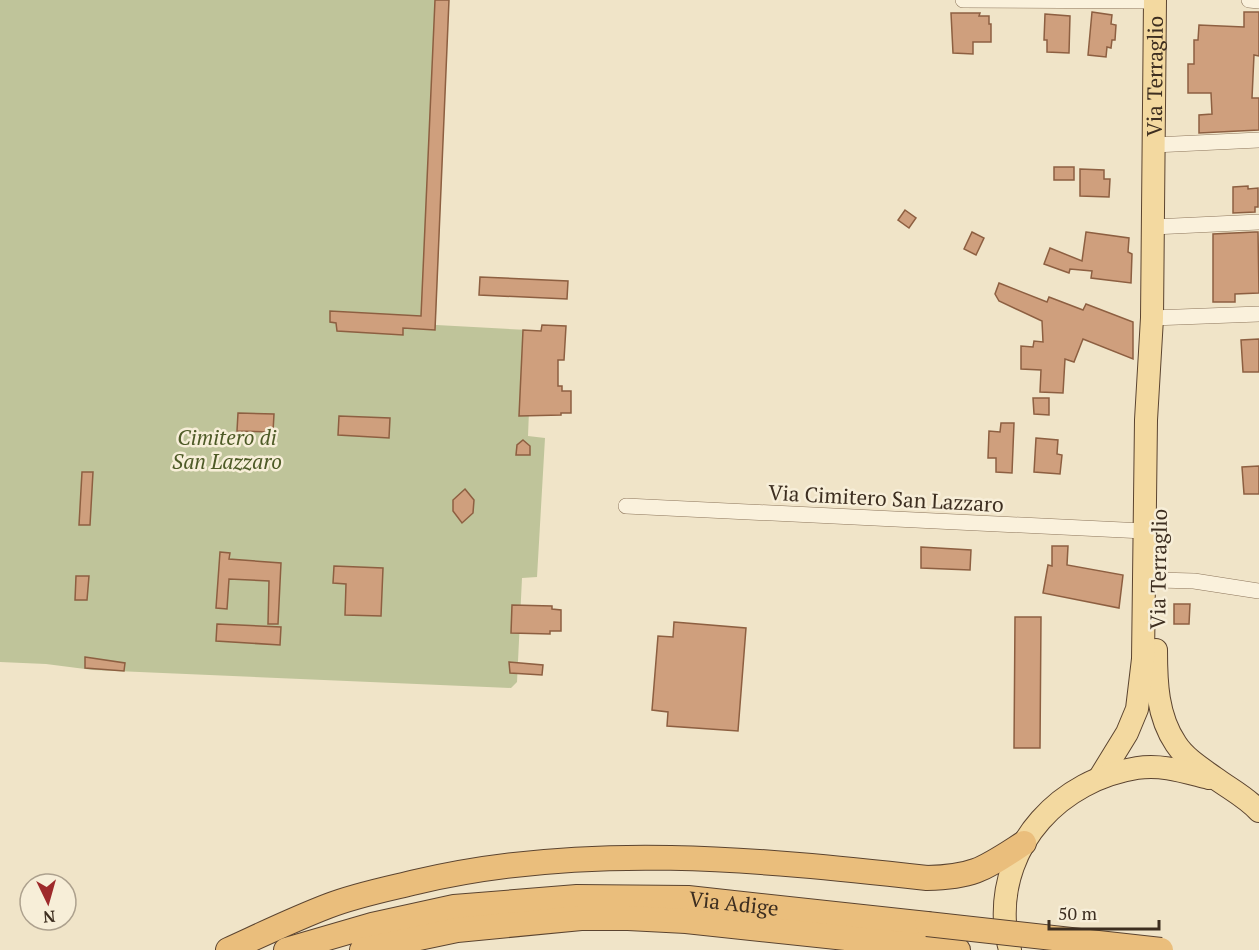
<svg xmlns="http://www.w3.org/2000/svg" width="1259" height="950" font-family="'PT Serif',serif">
<rect width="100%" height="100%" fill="#f0e4c8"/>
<!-- cemetery -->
<path fill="#bfc49a" d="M0,0H449L436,315H421L418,324L528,330L532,336L528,436L545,438L537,577L522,578L517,682L511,688L93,670L46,664L0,662Z"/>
<!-- building -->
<g fill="#cf9f7d" stroke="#8d5f41" stroke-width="1.5">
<path d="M435,0H449L435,330L403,328V335L337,331L336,323L330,322V311L421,316Z"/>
<path d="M1092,12L1112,15L1111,24L1116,25L1115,40H1112L1111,48L1107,47L1106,57L1088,55Z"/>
<path d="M1244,12H1259V56L1254,55L1252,98H1259V130L1199,133V115L1212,114L1211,93H1188V64H1194V40H1198L1199,25L1244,27Z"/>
<path d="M951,13H980L979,16H989V24H991V42H973V54L953,53Z"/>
<path d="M1045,14L1070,16L1069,53L1047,52V40H1044Z"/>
<rect x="1054" y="167" width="20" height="13"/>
<path d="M1080,169L1104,170V179H1110L1109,197L1080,196Z"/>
<path d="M1248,186V189L1258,188V207H1255V212L1233,213V187Z"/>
<path d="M905,210L916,218L909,228L898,220Z"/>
<path d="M972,232L984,238L976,255L964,249Z"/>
<path d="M1086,232L1129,238L1128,252L1132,254L1131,283L1091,278L1092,271L1070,269L1069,273L1044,264L1050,248L1082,261Z"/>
<path d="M1255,232H1258L1259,293L1235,294V302H1213V234Z"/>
<path d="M480,277L568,281L567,299L479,295Z"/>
<path d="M999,283L1047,302L1049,297L1083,310L1086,304L1133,322V359L1083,339L1074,362L1065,359L1063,393L1040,392L1041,370L1021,369V346L1033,347L1034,341L1043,342L1042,321L999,301L995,294Z"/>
<path d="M542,325L566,326L564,360H558V386H562V391H571V413H561V415L519,416L523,330L541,331Z"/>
<path d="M1259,339V372H1243L1241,340Z"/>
<path d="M1033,398H1049V415L1034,414Z"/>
<path d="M238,413L274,414L273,432L237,431Z"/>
<path d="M339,416L390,418L389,438L338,435Z"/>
<path d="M1001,423H1014L1012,473L996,472V458H988L989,431L1000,432Z"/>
<path d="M1036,438L1058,440L1057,454L1062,455L1060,474L1034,472Z"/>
<path d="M523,440L530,446V455H516L517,445Z"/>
<path d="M1259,466V494H1244L1242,467Z"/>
<path d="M82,472H93L90,525H79Z"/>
<path d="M465,489L474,500L473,513L462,523L453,511V500Z"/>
<path d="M1052,546H1068L1067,565L1123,575L1119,608L1043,593L1048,565L1052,566Z"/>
<path d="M921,547L971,550L970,570L921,568Z"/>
<path d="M220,552L230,553L229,559L281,563L278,624H268L269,581L229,579L227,609L216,608Z"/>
<path d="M334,566L383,568L381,616L345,615L346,584L333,583Z"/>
<path d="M76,576H89L87,600H75Z"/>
<path d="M1174,604H1190L1189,624H1174Z"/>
<path d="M512,605L552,606V609L561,610V631H550V634L511,633Z"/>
<path d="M1015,617H1041L1040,748H1014Z"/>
<path d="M674,622L746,628L738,731L667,726L668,712L652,710L658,636L673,637Z"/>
<path d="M217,624L281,627L280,645L216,641Z"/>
<path d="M85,657L125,663L124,671L85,668Z"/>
<path d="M509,662L543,665L542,675L510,673Z"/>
</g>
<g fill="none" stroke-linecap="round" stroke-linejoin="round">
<!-- minor casing -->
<g stroke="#8d765c" stroke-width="16">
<g id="minor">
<path d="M963,0L1155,1"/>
<path d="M1249,0L1259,1"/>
<path d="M1154,145L1259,140"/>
<path d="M1153,227L1259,222"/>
<path d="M1152,318L1259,314"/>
<path d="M626,506L1144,531"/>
<path d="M1158,580L1194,581L1259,591"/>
</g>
</g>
<!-- primary casing -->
<g stroke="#5b4430" stroke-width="24">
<g id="primary">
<path d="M1156,650C1156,682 1157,716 1176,744C1185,758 1201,768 1215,778C1230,789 1246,797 1259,811"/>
<path id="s1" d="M1100,777L1127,733L1137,709L1143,659L1146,420L1152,318L1155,0"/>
<path d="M1010,950C1008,941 1005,932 1005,923C1000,843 1061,780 1137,768C1162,764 1185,772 1209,778"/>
</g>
</g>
<!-- trunk casing -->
<g stroke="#5b4430" stroke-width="26">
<g id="trunk">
<path d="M228,950C261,935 294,919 328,906C356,895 387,889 416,882C585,842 756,859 927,878C975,877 985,868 1024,843"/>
<path id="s2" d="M286,950L372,925L454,907L577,897L688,898L927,924"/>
<path d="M362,950L457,930L581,918H628L686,921L958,950"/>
</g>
</g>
<!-- minor -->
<use href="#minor" stroke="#faf1dc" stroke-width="15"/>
<!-- primary -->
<use href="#primary" stroke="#f3d9a0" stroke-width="22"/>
<!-- trunk -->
<use href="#trunk" stroke="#eabe7c" stroke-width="24"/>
<!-- trunk-bridge casing -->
<g stroke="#5b4430" stroke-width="26" stroke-linecap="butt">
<path id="trunk-bridge" d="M927,924L1161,950"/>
</g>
<!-- trunk-bridge -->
<use href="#trunk-bridge" stroke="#eabe7c" stroke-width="24"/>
</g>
<g text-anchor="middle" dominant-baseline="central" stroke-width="5" stroke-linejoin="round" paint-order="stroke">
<!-- street labels -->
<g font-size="21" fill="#3d2e20" stroke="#f7eed8">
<text stroke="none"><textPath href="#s1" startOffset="711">Via Terraglio</textPath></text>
<text transform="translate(886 498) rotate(3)">Via Cimitero San Lazzaro</text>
<text transform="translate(1158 569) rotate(-89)">Via Terraglio</text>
<text stroke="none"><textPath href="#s2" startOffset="454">Via Adige</textPath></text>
</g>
<!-- park labels -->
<g font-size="21" font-style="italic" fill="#4d5a26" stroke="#f7eed8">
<text x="227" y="437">Cimitero di<tspan x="227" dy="24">San Lazzaro</tspan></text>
</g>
</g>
<!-- north arrow -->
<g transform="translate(48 902) rotate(175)"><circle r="28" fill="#f7eed8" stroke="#ada18e" stroke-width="1.5"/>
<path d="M0-4.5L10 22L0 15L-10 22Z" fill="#9e2a2b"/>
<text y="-9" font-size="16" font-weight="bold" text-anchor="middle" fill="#3d2e20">N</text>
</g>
<!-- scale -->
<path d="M1049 920v9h110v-9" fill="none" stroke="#3d2e20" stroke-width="3"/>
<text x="1058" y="920" font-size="18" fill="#3d2e20" stroke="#f7eed8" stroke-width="4.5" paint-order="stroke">50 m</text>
</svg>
